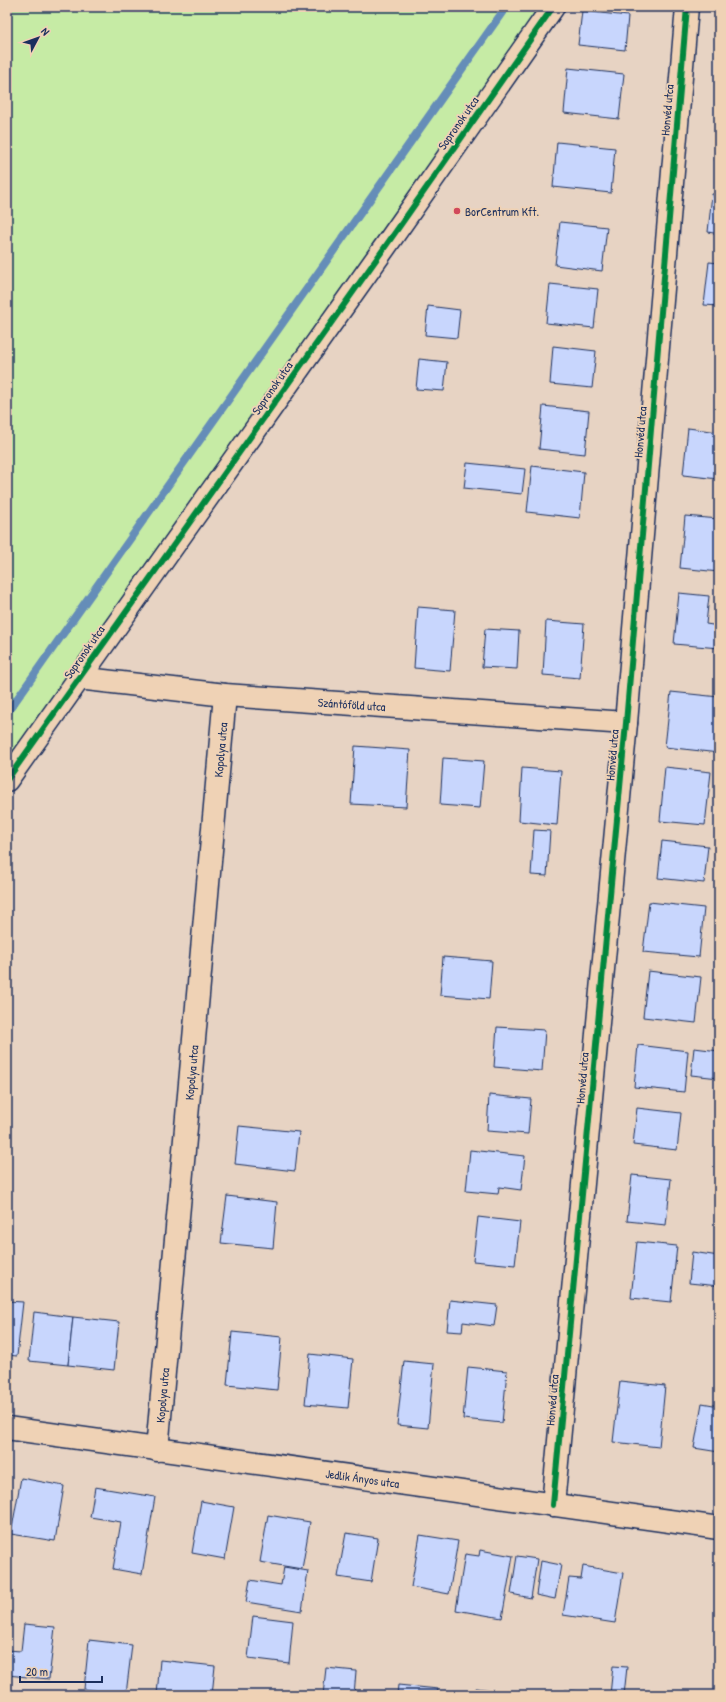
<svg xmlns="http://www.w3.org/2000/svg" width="726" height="1702" font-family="'Patrick Hand',sans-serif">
<rect width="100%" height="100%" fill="#e7d3c3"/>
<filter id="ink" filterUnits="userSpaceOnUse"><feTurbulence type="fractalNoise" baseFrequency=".025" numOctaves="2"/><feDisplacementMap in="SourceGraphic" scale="8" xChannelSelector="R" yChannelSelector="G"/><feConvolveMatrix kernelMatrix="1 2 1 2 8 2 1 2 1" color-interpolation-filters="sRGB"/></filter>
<g filter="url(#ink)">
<!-- green -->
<path fill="#c6eba5" stroke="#708d82" d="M7,7H540L7,760Z"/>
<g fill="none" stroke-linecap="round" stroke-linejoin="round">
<!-- stream -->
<path stroke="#658db8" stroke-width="8" d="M7,713L506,7"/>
</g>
<!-- building -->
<g fill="#c8d6fd" stroke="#1b2f5e">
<path d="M582,11L628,16L625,50L578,45Z"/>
<path d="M568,68L624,74L619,119L564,113Z"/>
<path d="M719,123V161H715Z"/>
<path d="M557,142L615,148L611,193L553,187Z"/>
<path d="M712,194H719V234L708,232Z"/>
<path d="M560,222L607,227L602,271L555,265Z"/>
<path d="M709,262L719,263V306L704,305Z"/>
<path d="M550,284L598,289L594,328L546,323Z"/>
<path d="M428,306L460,310L457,338L425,335Z"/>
<path d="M553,346L596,351L592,388L550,384Z"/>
<path d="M419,359L447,362L444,391L416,389Z"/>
<path d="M543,406L589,411L585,454L539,449Z"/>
<path d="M688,428L719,432V487H717L718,479L683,475Z"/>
<path d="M467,463L525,469L522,494L464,488Z"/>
<path d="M532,466L584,472L580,518L527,512Z"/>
<path d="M685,516L719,519V572L680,568Z"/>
<path d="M679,593L709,596L706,624L719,626V648L674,644Z"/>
<path d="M418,607L455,610L450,671L414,668Z"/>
<path d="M546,621L584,624L580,678L543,675Z"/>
<path d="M485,629L519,631L517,669L482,667Z"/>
<path d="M671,692L719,697V753L665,747Z"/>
<path d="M355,746L410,750L406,807L351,804Z"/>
<path d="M443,758L484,761L480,808L440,805Z"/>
<path d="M665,767L711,772L705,825L660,821Z"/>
<path d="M522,768L561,771L557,825L519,821Z"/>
<path d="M534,830L550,831L547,876L531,875Z"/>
<path d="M662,841L708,846L704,883L658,878Z"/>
<path d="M649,902L704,908L699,957L643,952Z"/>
<path d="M443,957L492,961L489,999L440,995Z"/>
<path d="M648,971L701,977L696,1023L643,1017Z"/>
<path d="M497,1027L545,1030L542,1071L494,1067Z"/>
<path d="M638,1045L688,1051L684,1092L634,1087Z"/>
<path d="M694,1048L719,1051V1078L691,1075Z"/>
<path d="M489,1095L531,1099L528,1134L487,1131Z"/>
<path d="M637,1108L681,1113L677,1150L633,1145Z"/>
<path d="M239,1126L299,1132L295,1171L235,1164Z"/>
<path d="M470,1150L525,1156L521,1190L499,1187L498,1194L466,1191Z"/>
<path d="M632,1175L671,1179L666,1225L627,1221Z"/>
<path d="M227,1196L277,1202L273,1248L221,1243Z"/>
<path d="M478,1217L520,1222L515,1265L473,1261Z"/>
<path d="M637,1242L677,1246L671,1302L631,1298Z"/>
<path d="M692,1252L719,1256V1286L689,1283Z"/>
<path d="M450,1300L497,1305L494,1326L463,1322L462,1332L447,1331Z"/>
<path d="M7,1301L23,1302L17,1356L7,1355Z"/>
<path d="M34,1312L73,1317L68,1365L29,1361Z"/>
<path d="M73,1317L119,1322L114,1370L68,1365Z"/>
<path d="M232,1332L282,1337L277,1390L227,1385Z"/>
<path d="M310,1354L353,1359L348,1408L305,1404Z"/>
<path d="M404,1361L434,1364L428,1428L397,1425Z"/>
<path d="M468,1367L507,1371L502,1423L463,1419Z"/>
<path d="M620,1381L665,1386L659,1447L613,1442Z"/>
<path d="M702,1403L719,1406V1452L694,1448Z"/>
<path d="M21,1478L64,1486L55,1541L11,1534Z"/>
<path d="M95,1487L155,1497L142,1574L113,1569L121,1522L90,1517Z"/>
<path d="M201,1501L234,1507L225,1559L192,1553Z"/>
<path d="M268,1515L310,1522L302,1569L260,1562Z"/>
<path d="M346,1533L378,1538L371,1582L338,1577Z"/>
<path d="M420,1535L458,1541L449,1594L411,1587Z"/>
<path d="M480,1550L513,1556L502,1618L456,1610L465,1554L479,1556Z"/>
<path d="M517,1556L537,1559L531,1598L511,1594Z"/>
<path d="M541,1561L561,1565L555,1599L536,1595Z"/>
<path d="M583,1566L623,1573L615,1623L563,1615L569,1578L581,1579Z"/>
<path d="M284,1567L308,1571L302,1611L246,1602L250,1580L281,1585Z"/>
<path d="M253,1616L293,1621L289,1663L248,1658Z"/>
<path d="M24,1624L55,1627L49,1679L7,1675V1650L21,1651Z"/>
<path d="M89,1640L132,1645L126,1694L84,1689Z"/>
<path d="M160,1660L215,1666L212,1695H157Z"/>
<path d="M613,1666L627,1667L624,1695H610Z"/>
<path d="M326,1668L356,1671L354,1695H323Z"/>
<path d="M398,1685L438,1689L437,1695H397Z"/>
<path d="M476,1688L519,1693L518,1695H475Z"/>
<path d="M565,1690L601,1694V1695H564Z"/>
</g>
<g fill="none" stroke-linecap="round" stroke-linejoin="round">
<!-- street casing -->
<g stroke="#1b2f5e" stroke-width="25">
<g id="street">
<path id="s1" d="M78,678L225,695L626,723"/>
<path d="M7,780L385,247L553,7"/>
<path id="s2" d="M7,1428L719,1528"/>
<path id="s3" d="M157,1450L225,695"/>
<path d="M553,1505L626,723L687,7"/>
</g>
</g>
<!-- street -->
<use href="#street" stroke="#efd2b5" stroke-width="22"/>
<!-- cycleway casing -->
<g stroke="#efd2b5" stroke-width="8">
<g id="cycleway">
<path d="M7,780L385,247L553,7"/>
<path d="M553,1505L626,723L687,7"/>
</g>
</g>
<!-- cycleway -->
<use href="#cycleway" stroke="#00873e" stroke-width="6"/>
</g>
</g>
<!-- markers -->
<circle fill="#d1495b" stroke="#efd2b5" stroke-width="1.5" cx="457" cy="211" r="4"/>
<g text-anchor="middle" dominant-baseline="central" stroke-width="3.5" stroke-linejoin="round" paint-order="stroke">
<!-- street labels -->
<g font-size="12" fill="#1b2f5e" stroke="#efd2b5">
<text transform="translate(667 110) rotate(-85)">Honvéd utca</text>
<text transform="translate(458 123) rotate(-55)">Sopronok utca</text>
<text transform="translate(272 388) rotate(-55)">Sopronok utca</text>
<text transform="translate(640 432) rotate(-85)">Honvéd utca</text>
<text transform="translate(84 652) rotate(-55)">Sopronok utca</text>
<text stroke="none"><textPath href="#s1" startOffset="275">Szántóföld utca</textPath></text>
<text stroke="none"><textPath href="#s3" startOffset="703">Kopolya utca</textPath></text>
<text transform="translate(612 755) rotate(-85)">Honvéd utca</text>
<text stroke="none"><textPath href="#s3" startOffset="379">Kopolya utca</textPath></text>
<text transform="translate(582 1078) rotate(-85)">Honvéd utca</text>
<text stroke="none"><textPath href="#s3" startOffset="55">Kopolya utca</textPath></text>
<text transform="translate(552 1400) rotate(-85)">Honvéd utca</text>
<text stroke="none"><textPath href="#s2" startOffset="359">Jedlik Ányos utca</textPath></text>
</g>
<!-- poi labels -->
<g font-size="12" fill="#1b2f5e" stroke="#efd2b5" text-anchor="start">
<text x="465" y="211">BorCentrum Kft.</text>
</g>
</g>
<!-- margin -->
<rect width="726" height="1702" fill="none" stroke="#efd2b5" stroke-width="24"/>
<rect x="12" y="12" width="702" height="1678" fill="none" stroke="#1b2f5e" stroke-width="1.5" filter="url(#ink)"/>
<!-- north arrow -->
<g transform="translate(38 38) rotate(49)" stroke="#efd2b5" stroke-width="3" paint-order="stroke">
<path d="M0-3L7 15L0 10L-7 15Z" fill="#1b2f5e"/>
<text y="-6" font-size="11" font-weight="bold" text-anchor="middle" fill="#1b2f5e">N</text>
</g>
<!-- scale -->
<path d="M20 1676v6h82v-6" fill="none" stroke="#1b2f5e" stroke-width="2"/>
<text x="26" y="1676" font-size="12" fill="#1b2f5e" stroke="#efd2b5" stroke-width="3" paint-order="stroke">20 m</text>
</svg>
